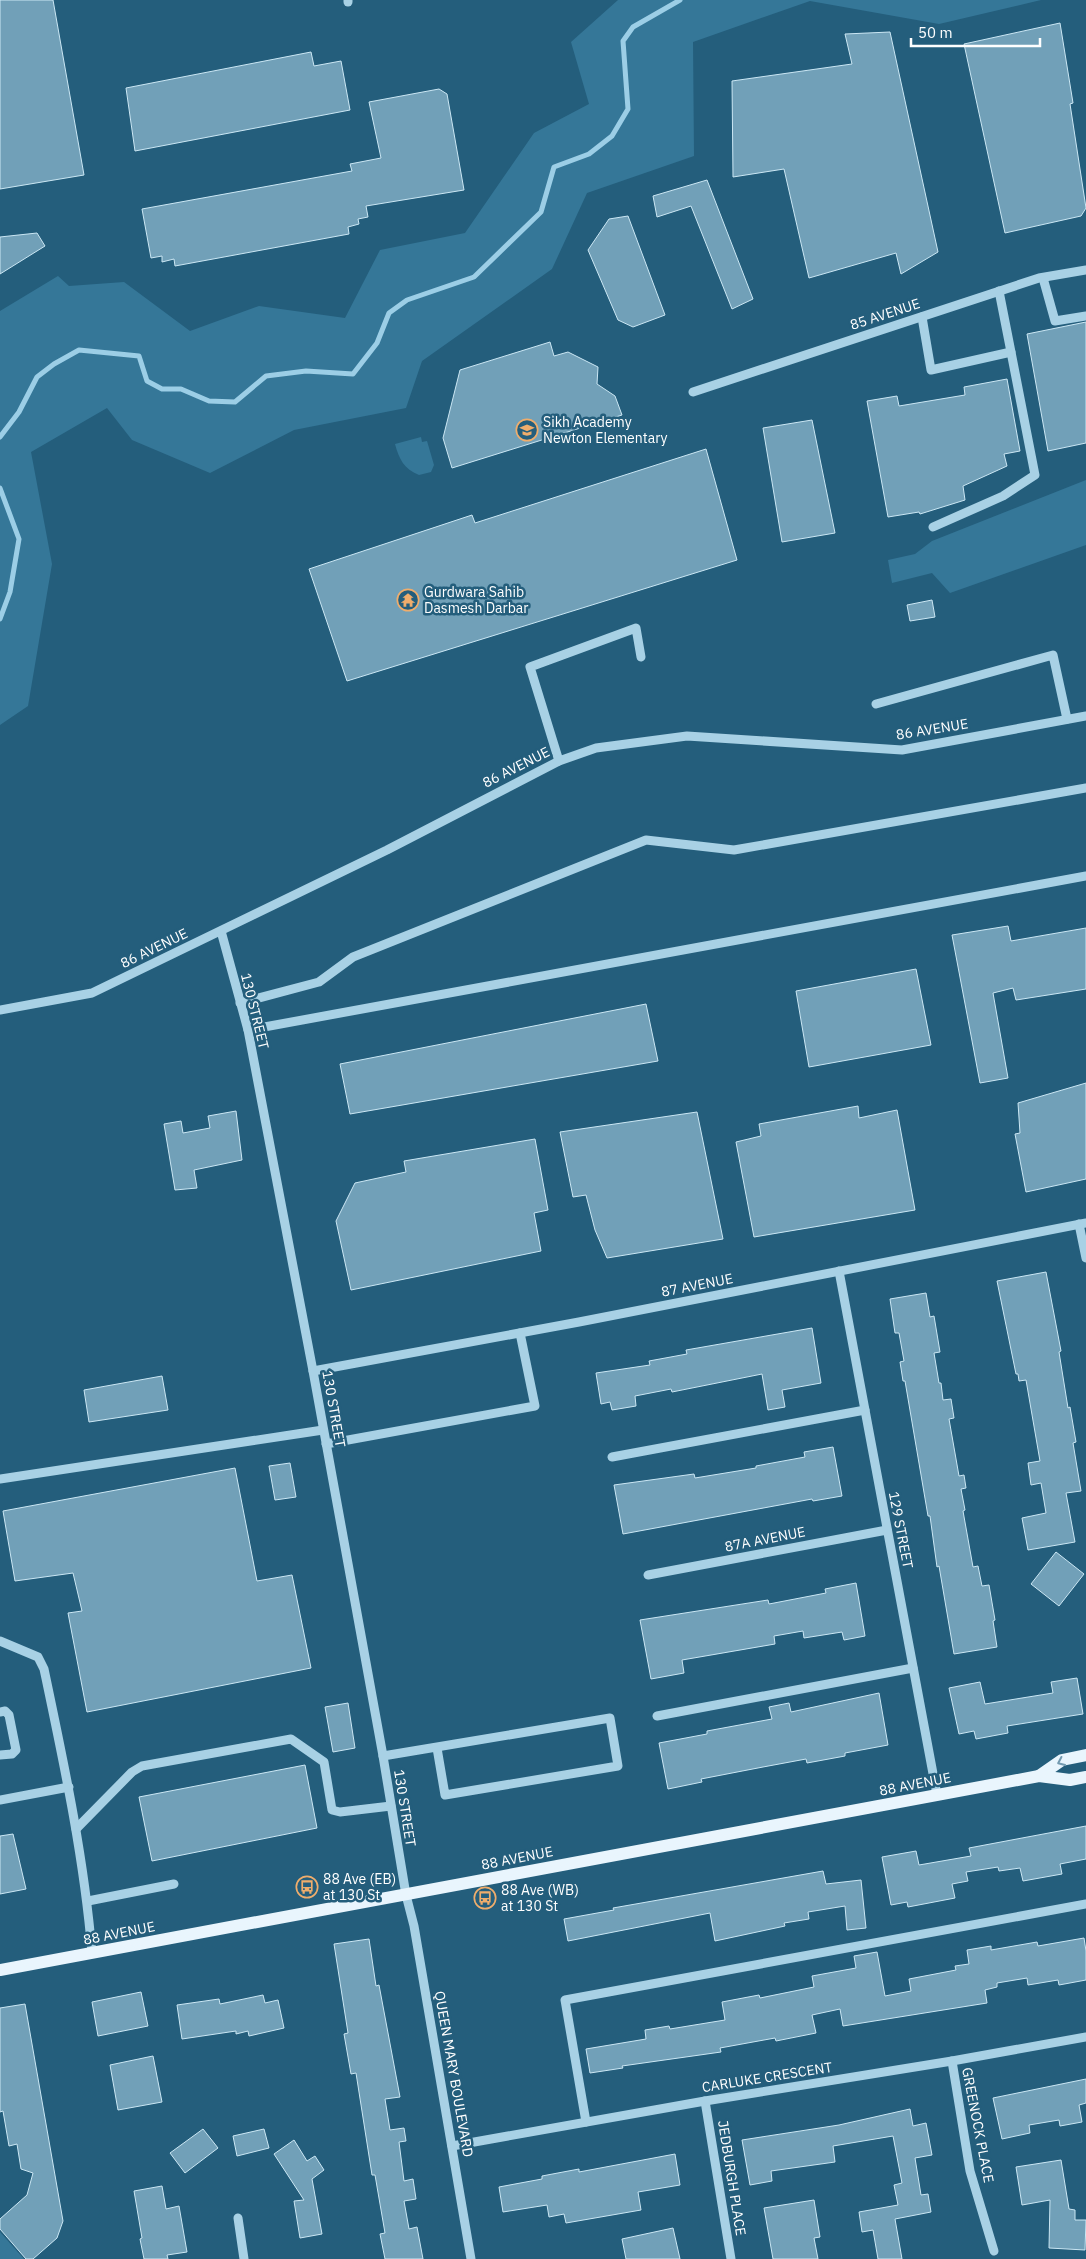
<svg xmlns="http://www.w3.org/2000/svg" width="1086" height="2259" font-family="'IBM Plex Sans',sans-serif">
<rect width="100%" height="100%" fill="#245e7c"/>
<!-- green -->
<g fill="#357798">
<path d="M618,0H1041L939,24L810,1L693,42L694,156L587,193L552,269L422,361L406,408L294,430L210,473L132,440L107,408L31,452L52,564L28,706L0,725V311L58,276L69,286L124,282L190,331L259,306L345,318L380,250L465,233L534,133L589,104L571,42Z"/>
<path d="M421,437L422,442L427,441L434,465L431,472L419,475C404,469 399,459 395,444Z"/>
<path d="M1086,480V545L950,593L932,573L892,583L888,560L915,554L932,541Z"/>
<path d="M0,2232L24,2259H0Z"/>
</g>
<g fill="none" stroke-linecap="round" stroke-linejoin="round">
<!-- stream -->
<g stroke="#9ccee6" stroke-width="5">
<path d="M0,437L19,412L37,377L54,364L79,350L139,356L147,381L162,389H181L209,401L235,402L266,376L306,371L353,374L377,343L389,313L407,300L474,277L541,212L554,167L589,154L612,136L628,109L623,41L633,27L680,0"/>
<path d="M0,488L19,539L10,592L0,619"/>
</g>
</g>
<!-- building -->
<g fill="#71a0b8" stroke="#cbe7f4">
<path d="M0,0H53L84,175L0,189Z"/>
<path d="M1060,23L1073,103L1070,104L1086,208L1081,216L1005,233L964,44Z"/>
<path d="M890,32L938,252L901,274L896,253L809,278L784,169L733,177L732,81L852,64L845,34Z"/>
<path d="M311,52L314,66L341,61L350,110L135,151L126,88Z"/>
<path d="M439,89L447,94L464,190L366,206L368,217L358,219L359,224L348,227L349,234L175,266L174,259L162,262V256L151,258L142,209L352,171L350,164L381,158L369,102Z"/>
<path d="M707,180L753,299L732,309L691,206L657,217L653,196Z"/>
<path d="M628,216L665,315L633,327L618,320L588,250L609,219Z"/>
<path d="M37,233L45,246L0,274V237Z"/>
<path d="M1086,322V443L1048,451L1027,334Z"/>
<path d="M550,342L554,356L568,352L598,367L597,384L615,396L622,415L452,468L443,438L460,370Z"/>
<path d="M1007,379L1020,451L1004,454L1007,466L963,486L965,500L920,514L919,512L888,517L867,401L897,396L899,406L965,395L964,387Z"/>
<path d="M812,420L835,533L782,542L763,428Z"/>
<path d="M706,449L737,560L347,681L309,569L472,515L475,523Z"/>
<path d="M932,600L935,617L910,621L907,605Z"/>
<path d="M1008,926L1011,941L1086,928V989L1016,1000L1013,988L993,993L1008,1078L980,1083L952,935Z"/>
<path d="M916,969L931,1045L809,1067L796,991Z"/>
<path d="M646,1004L658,1061L350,1114L340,1064Z"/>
<path d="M1086,1083V1179L1026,1192L1015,1134L1020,1133L1018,1103Z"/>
<path d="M858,1106L859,1118L897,1110L915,1210L754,1237L736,1142L761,1136L759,1124Z"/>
<path d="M236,1111L242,1160L194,1170L197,1188L175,1190L164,1124L181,1121L183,1133L210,1128L208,1116Z"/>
<path d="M697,1112L723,1239L607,1258L595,1230L586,1195L573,1197L560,1132Z"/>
<path d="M535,1139L548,1210L534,1213L541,1251L351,1290L336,1221L355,1183L406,1172L404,1161Z"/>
<path d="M1046,1272L1061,1351L1059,1352L1068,1408L1070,1407L1076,1442L1073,1443L1081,1491L1066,1493L1075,1542L1028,1550L1022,1518L1046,1513L1041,1483L1031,1485L1028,1463L1040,1461L1026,1380L1019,1381L1018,1374H1016L997,1281Z"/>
<path d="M926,1293L930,1317L934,1316L940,1352L934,1353L939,1383H941L943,1400L951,1399L954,1418L949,1419L959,1476L964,1475L966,1488L961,1489L965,1510L963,1511L973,1567L978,1566L982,1586L989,1585L995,1620L993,1621L997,1647L954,1654L939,1566L937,1567L930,1516H928L905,1381H903L900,1362L904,1361L899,1333H895L890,1299Z"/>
<path d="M812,1328L821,1383L782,1390L785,1407L768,1410L762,1374L672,1392L671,1389L635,1396L636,1406L612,1410L610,1402L601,1404L596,1373L650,1365L649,1361L687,1354L686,1350Z"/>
<path d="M162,1376L168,1410L89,1422L84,1390Z"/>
<path d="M833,1447L842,1496L813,1501L812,1499L623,1534L614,1485L694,1474L695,1478L756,1468V1466L805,1457L804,1452Z"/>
<path d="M290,1463L296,1497L275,1500L269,1466Z"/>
<path d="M235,1468L257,1581L292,1575L311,1668L87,1712L68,1613L82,1611L73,1573L15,1581L3,1511Z"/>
<path d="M1056,1552L1084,1574L1059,1606L1031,1584Z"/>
<path d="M856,1583L865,1636L844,1640L842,1632L804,1638L803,1631L774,1636L775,1644L682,1660L684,1673L651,1679L640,1620L768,1600L769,1604L826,1593L825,1589Z"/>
<path d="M1077,1678L1083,1714L1007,1726L1008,1733L976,1739L974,1731L959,1734L949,1688L980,1682L985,1704L1053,1693L1051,1682Z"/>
<path d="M879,1693L888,1745L845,1753V1756L807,1763L806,1759L763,1767L701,1779L702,1782L668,1789L659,1743L707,1734V1731L772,1719L769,1707L789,1703L791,1712Z"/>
<path d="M348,1703L355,1748L333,1752L325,1707Z"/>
<path d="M305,1765L317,1828L152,1861L139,1797Z"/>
<path d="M1086,1826V1859L1060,1864L1062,1874L1023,1881L1020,1868L999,1871L998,1867L966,1872L968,1881L952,1884L955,1898L908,1907L907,1902L891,1905L882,1857L916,1851L919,1865L971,1856L969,1848Z"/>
<path d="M13,1834L26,1889L0,1894V1836Z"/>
<path d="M823,1871L826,1884L861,1880L866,1928L847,1930L845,1906L808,1912L809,1919L784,1923L785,1926L715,1941L710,1913L568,1941L564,1919L614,1910L613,1908Z"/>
<path d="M1084,1938L1086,1951V1980L1059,1985L1058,1980L1028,1985L1027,1978L997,1983V1987L985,1990L987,2003L843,2026L840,2009L812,2015L816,2033L776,2041L775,2038L720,2048L721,2052L622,2066L623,2068L590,2073L586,2049L646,2039L645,2030L669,2026L670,2029L725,2020L722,2002L759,1995L760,1998L814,1987L812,1976L856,1968L854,1956L877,1952L885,1996L911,1991L909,1979L956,1970L955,1966L969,1964L967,1950L991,1946V1950L1037,1942L1038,1946Z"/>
<path d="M369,1939L376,1986L379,1985L400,2097L385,2099L390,2130L404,2128L406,2141L399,2142L404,2181L413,2179L416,2199L404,2201L409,2229L417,2227L423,2259H385L380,2234L385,2233L375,2175H372L356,2073L351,2074L344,2034L348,2033L334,1944Z"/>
<path d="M141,1992L148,2026L98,2036L92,2002Z"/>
<path d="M263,1995L265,2003L278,2000L284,2028L249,2036L248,2031L236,2034V2031L182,2039L177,2005L219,1999L220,2004Z"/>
<path d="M25,2004L63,2221L57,2238L33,2259H26L0,2229V2219L27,2195L33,2173L21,2169L17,2144L9,2146L3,2111L0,2112V2008Z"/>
<path d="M153,2056L162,2102L118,2110L110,2065Z"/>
<path d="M1086,2079V2103L1079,2105L1082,2122L1060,2126L1059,2120L1029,2125L1030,2133L1002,2139L993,2098Z"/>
<path d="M910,2109L913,2126L926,2123L932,2155L915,2158L921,2195L928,2194L931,2212L895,2219L902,2259H878L873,2230L862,2232L859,2212L898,2205L894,2185L902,2183L893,2136L833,2146L835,2162L771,2171L772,2181L750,2185L742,2140L839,2125Z"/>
<path d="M203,2129L218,2148L185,2173L170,2153Z"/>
<path d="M264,2129L269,2148L237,2156L233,2136Z"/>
<path d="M294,2140L307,2161L315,2156L324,2170L312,2179L322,2234L300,2238L294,2201L304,2200L274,2154Z"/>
<path d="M675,2154L680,2185L638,2192L641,2210L566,2223L564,2214L549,2217L547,2205L503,2212L499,2187L542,2179V2176L579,2169V2172Z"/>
<path d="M1061,2160L1069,2209L1075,2210V2220H1086L1085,2250L1049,2248L1050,2200L1022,2205L1016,2167Z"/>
<path d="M162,2186L166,2209L179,2206L187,2252L167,2255L168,2259H144L140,2239L142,2238L134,2191Z"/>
<path d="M814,2200L820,2237L814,2238L818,2259H773L764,2208Z"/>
<path d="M673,2228L680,2259H626L622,2239Z"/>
</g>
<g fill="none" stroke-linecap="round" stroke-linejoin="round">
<!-- minor -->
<g stroke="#a8d1e5" stroke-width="9">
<path d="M348,0V2"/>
<path d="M1043,278L1055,321L1086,316"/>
<path d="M922,317L931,370L1011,352L999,291"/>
<path d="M693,392L1039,278L1086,270"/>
<path d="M933,527L1003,496L1035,475L1011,352"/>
<path d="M876,704L1053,655L1067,719"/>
<path d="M559,761L530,667L636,628L641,657"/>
<path d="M221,931L248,1030L313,1371L383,1756L406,1895L414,1926L471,2259"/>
<path d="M240,1003L319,982L353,957L646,840L734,850L1086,788"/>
<path d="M0,1010L92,993L387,850L559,761L596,748L687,736L902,750L1086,716"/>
<path d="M248,1030L1086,876"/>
<path d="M1079,1224L1086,1258"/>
<path d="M839,1271L937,1795"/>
<path d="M313,1371L579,1322L1086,1223"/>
<path d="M326,1444L535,1406L520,1333"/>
<path d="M612,1457L865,1410"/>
<path d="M0,1479L323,1430"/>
<path d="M648,1575L887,1530"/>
<path d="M0,1641L38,1657L44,1669C64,1764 84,1857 92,1953"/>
<path d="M0,1712L5,1711L9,1715L16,1750L12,1754L0,1755"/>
<path d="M657,1716L913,1668"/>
<path d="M383,1756L610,1718L618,1766L445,1795L437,1748"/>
<path d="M0,1800L69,1787"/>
<path d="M76,1829L132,1772L142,1766L291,1739L324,1762L332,1810L340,1812L391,1806"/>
<path d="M88,1901L174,1884"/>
<path d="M952,2061L970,2171L994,2251"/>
<path d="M705,2101L731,2259"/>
<path d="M586,2122L565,2000L1086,1904"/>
<path d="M452,2146L705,2101L952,2061L1086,2037"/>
<path d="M238,2218L244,2259"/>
</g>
<!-- major -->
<g stroke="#e9f5fd" stroke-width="12">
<path d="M1039,1776L1062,1760L1086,1755"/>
<path d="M0,1970L1039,1776L1070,1780L1086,1777"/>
</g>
</g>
<!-- one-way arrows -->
<defs><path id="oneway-chevron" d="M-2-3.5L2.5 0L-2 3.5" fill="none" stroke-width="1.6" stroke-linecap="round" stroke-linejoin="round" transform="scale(1.25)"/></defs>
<use stroke="#739ab0" href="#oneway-chevron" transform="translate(1061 1762) rotate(155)"/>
<!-- icons -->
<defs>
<g id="school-ring" transform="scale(1.125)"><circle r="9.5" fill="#245e7c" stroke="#efad6c" stroke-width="1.5"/><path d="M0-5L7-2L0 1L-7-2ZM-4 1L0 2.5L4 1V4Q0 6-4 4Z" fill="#efad6c"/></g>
<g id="temple-ring" transform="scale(1.125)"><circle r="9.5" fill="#245e7c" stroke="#efad6c" stroke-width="1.5"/><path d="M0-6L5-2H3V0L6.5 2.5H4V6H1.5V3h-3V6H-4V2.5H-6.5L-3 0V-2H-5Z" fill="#efad6c"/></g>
<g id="bus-ring" transform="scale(1.125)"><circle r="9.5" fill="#245e7c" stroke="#efad6c" stroke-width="1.5"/><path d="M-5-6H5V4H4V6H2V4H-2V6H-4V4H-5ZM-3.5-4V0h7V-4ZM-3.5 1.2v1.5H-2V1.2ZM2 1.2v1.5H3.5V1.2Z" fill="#efad6c"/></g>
</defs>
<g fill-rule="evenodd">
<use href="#school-ring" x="527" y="430"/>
<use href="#temple-ring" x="408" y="600"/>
<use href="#bus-ring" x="307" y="1887"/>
<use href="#bus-ring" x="485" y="1898"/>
</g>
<g text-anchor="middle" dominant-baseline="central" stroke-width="5" stroke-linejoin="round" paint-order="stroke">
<!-- street labels -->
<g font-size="14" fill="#fff" stroke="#245e7c">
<text transform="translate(885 314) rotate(-18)">85 AVENUE</text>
<text transform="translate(932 729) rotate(-9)">86 AVENUE</text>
<text transform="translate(516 767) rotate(-27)">86 AVENUE</text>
<text transform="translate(154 948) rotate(-26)">86 AVENUE</text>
<text transform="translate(255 1011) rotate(76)">130 STREET</text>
<text transform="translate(697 1285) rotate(-11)">87 AVENUE</text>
<text transform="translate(334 1409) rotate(80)">130 STREET</text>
<text transform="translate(901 1530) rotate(79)">129 STREET</text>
<text transform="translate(765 1539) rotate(-11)">87A AVENUE</text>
<text transform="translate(915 1784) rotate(-11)">88 AVENUE</text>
<text transform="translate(405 1808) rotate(81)">130 STREET</text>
<text transform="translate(517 1858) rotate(-11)">88 AVENUE</text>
<text transform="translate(119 1933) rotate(-11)">88 AVENUE</text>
<text transform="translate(454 2074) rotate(80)">QUEEN MARY BOULEVARD</text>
<text transform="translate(767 2077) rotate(-9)">CARLUKE CRESCENT</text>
<text transform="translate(978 2125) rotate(79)">GREENOCK PLACE</text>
<text transform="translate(732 2178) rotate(81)">JEDBURGH PLACE</text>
</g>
<!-- poi labels -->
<g font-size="14" fill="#fff" stroke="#245e7c" text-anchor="start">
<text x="543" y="422">Sikh Academy<tspan x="543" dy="16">Newton Elementary</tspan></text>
<text x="424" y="592">Gurdwara Sahib<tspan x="424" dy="16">Dasmesh Darbar</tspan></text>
<text x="323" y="1879">88 Ave (EB)<tspan x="323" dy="16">at 130 St</tspan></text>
<text x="501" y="1890">88 Ave (WB)<tspan x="501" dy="16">at 130 St</tspan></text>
</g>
</g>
<!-- scale -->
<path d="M911 38v8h129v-8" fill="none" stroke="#ffffff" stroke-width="2.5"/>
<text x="918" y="38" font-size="15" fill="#ffffff" stroke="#245e7c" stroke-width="4" paint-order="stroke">50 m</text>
</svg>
